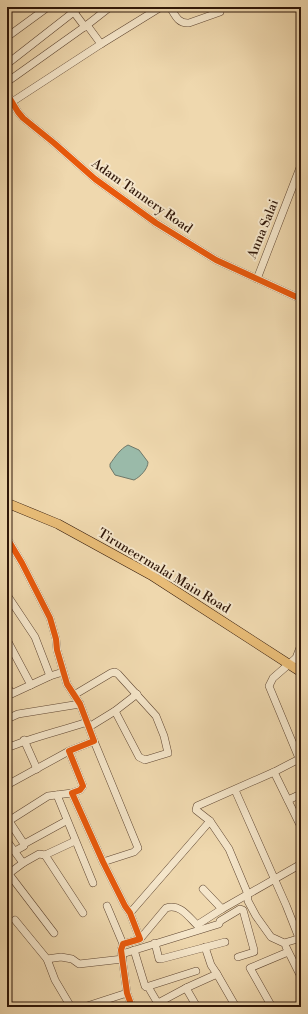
<svg xmlns="http://www.w3.org/2000/svg" width="308" height="1014" font-family="'Libre Bodoni',serif">
<rect width="100%" height="100%" fill="#efd8ae"/>
<filter id="stains"><feTurbulence type="fractalNoise" baseFrequency=".005" numOctaves="4"/><feColorMatrix values="0 0 0 0 .2 0 0 0 0 .09 0 0 0 0 .02 0 0 0 .5 -.17"/></filter>
<radialGradient id="worn" r=".72"><stop offset=".6" stop-color="#630" stop-opacity="0"/><stop offset="1" stop-color="#630" stop-opacity=".3"/></radialGradient>
<!-- water -->
<path fill="#9abaa9" stroke="#6f7869" d="M128,445L139,450L148,462C148,469 140,477 134,480L115,475L110,467V464C115,457 120,449 128,445Z"/>
<g fill="none" stroke-linecap="round" stroke-linejoin="round">
<!-- minor casing -->
<g stroke="#5f4632" stroke-width="8">
<g id="minor">
<path d="M70,7L85,27"/>
<path d="M170,7C175,15 178,24 189,23L220,12"/>
<path d="M87,25L101,44"/>
<path d="M7,37L48,7"/>
<path d="M7,64L80,7"/>
<path d="M7,82L87,25L110,7"/>
<path d="M7,94L18,112L23,118L54,143L95,179L156,223L216,260L301,299"/>
<path d="M12,102L101,44L161,7"/>
<path d="M257,279L301,165"/>
<path d="M7,538L22,563L50,618L56,639L57,650L67,684L80,704L94,741L69,751L83,786L80,790L72,793L103,862L125,906L130,913L140,939L123,944L121,950L127,993L132,1007"/>
<path d="M7,595L35,637L50,676"/>
<path d="M7,640L31,685"/>
<path d="M301,645L296,658L273,678L269,686L301,763"/>
<path d="M7,686L11,693"/>
<path d="M74,695L111,673L115,672L118,674L156,716L164,736L168,753L145,760L139,757L115,711"/>
<path d="M7,696L50,676L63,672"/>
<path d="M7,719L18,714L80,704"/>
<path d="M89,727L115,711L137,694"/>
<path d="M24,740L37,769"/>
<path d="M94,741L138,848L134,852L103,862"/>
<path d="M7,748C33,737 61,731 87,722"/>
<path d="M274,772L301,827"/>
<path d="M7,785L69,751"/>
<path d="M235,790L286,905L299,938"/>
<path d="M57,795L93,883"/>
<path d="M288,800L301,794"/>
<path d="M9,821L24,844"/>
<path d="M210,821L196,810L197,806L274,772L301,758"/>
<path d="M7,822L48,796L72,793"/>
<path d="M7,841L23,863"/>
<path d="M15,851L24,846V844L66,821"/>
<path d="M45,855L83,913"/>
<path d="M9,874L54,933"/>
<path d="M7,875L23,863L39,854L45,855L75,841"/>
<path d="M203,889L222,909"/>
<path d="M107,906L123,944"/>
<path d="M130,913L210,821L229,849L247,892L248,901L256,916L271,937L284,943L301,938"/>
<path d="M15,920L47,959L61,957L72,959L79,964L123,959"/>
<path d="M140,939L166,908C179,903 188,916 197,925L222,909L301,864"/>
<path d="M155,943L159,959H161L225,942"/>
<path d="M205,947L211,965L217,974"/>
<path d="M286,947L301,977"/>
<path d="M134,950L145,986L146,987L196,971"/>
<path d="M122,954L219,924L220,921L240,909L243,910L254,950V952L238,957"/>
<path d="M47,959L55,980L71,1007"/>
<path d="M150,990L160,1007"/>
<path d="M158,1003L186,988"/>
<path d="M87,1006L127,993"/>
<path d="M197,1007L186,988L217,974L236,1007"/>
<path d="M272,1007L250,968L288,952"/>
</g>
</g>
<!-- major casing -->
<g stroke="#2f1608" stroke-width="10">
<path id="major" d="M7,503L58,524L151,575L301,672"/>
</g>
<!-- minor -->
<use href="#minor" stroke="#f5e6ca" stroke-width="7"/>
<!-- major -->
<use href="#major" stroke="#e8bc77" stroke-width="9"/>
<!-- cycleway casing -->
<g stroke="#f5e6ca" stroke-width="8">
<g id="cycleway">
<path d="M7,94L18,112L23,118L54,143L95,179L156,223L216,260L301,299"/>
<path d="M7,538L22,563L50,618L56,639L57,650L67,684L80,704L94,741L69,751L83,786L80,790L72,793L103,862L125,906L130,913L140,939L123,944L121,950L127,993L132,1007"/>
</g>
</g>
<!-- cycleway -->
<use href="#cycleway" stroke="#e8590c" stroke-width="6"/>
</g>
<g text-anchor="middle" dominant-baseline="central" stroke-width="4" stroke-linejoin="round" paint-order="stroke">
<!-- street labels -->
<g font-size="13" fill="#2f1608" stroke="#f5e6ca">
<text transform="translate(142 196) rotate(35)">Adam Tannery Road</text>
<text transform="translate(263 229) rotate(-68)">Anna Salai</text>
<text transform="translate(164 571) rotate(31)">Tiruneermalai Main Road</text>
</g>
</g>
<!-- margin -->
<rect width="308" height="1014" fill="none" stroke="#efd8ae" stroke-width="24"/>
<rect x="8" y="8" width="292" height="998" fill="none" stroke="#2f1608" stroke-width="2"/>
<rect x="12" y="12" width="284" height="990" fill="none" stroke="#2f1608"/>
<rect width="100%" height="100%" filter="url(#stains)"/>
<rect width="100%" height="100%" fill="url(#worn)"/>
</svg>
